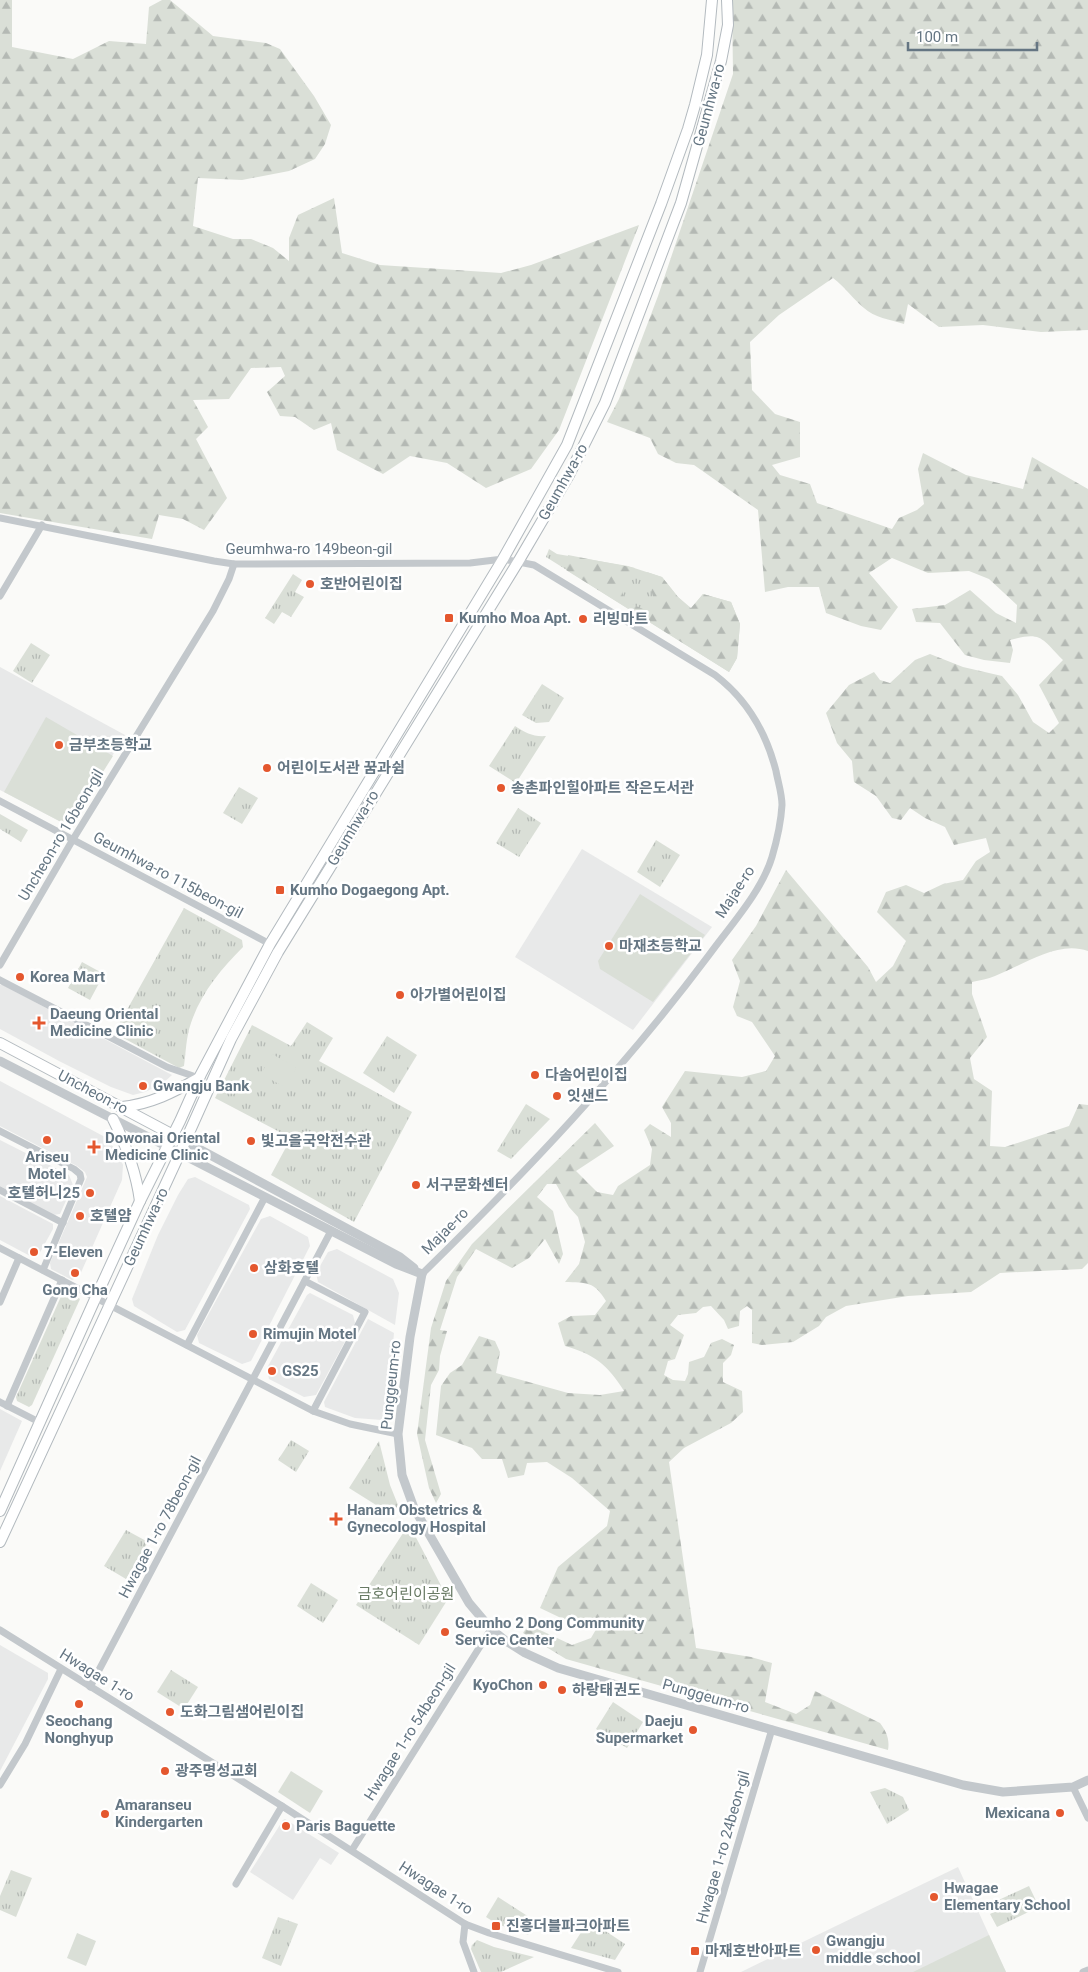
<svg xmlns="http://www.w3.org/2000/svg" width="1088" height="1972" font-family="Roboto,'Noto Sans KR',sans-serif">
<defs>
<pattern id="grass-tufts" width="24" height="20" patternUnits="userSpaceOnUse" patternTransform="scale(1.25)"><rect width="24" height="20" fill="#dadfd7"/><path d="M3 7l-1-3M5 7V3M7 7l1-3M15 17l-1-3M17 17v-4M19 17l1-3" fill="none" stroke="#b4b9b4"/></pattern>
<pattern id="forest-firs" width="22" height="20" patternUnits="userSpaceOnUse" patternTransform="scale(1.25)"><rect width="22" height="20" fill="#dadfd7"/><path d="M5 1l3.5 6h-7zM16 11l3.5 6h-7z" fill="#b4b9b4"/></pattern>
</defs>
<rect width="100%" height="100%" fill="#fafaf8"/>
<!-- built -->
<g fill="#e8e9e9">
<path d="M0,667L125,735L72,821L63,823L0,790Z"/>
<path d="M582,849L712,927L633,1030L515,957Z"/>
<path d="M0,985H3L172,1075L162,1084L145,1092L133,1095L111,1087L59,1061L0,1029Z"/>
<path d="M0,1081L105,1137L118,1153L123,1165L122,1180L79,1277L72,1280L51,1269L50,1263L87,1177L85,1172L77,1166L0,1126Z"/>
<path d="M0,1140L69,1175L73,1185L60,1214L53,1215L0,1186Z"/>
<path d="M195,1177L249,1205L250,1209L185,1330L177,1332L134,1306L132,1299L158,1235L178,1195L188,1179Z"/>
<path d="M0,1196L53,1224V1229L38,1256L32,1257L0,1240Z"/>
<path d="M270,1216L308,1237L310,1246L251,1361L242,1364L199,1343L197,1335L261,1219Z"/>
<path d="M337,1249L393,1279L399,1293L395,1325L318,1282L316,1273L328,1252Z"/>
<path d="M310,1293L353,1315L355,1323L316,1395L304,1397L269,1379L267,1368L307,1295Z"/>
<path d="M368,1319L394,1333L386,1417L382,1420L355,1418L325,1407L324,1402Z"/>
<path d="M0,1409L22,1421L0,1471Z"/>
<path d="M0,1645L48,1673V1679L0,1771Z"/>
<path d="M285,1819L339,1853L331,1865L320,1858L293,1900L250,1872L283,1820Z"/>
<path d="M958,1867L1006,1972H741Z"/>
</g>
<!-- grass -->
<g fill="url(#grass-tufts)">
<path d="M549,549L557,554L628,566L662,577L678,597L691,609L703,594L731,602L740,624L737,658L729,672L546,557Z"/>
<path d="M293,574L302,580L295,592L304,597L291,617L282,612L274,624L265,618Z"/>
<path d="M31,643L50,655L32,683L13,671Z"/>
<path d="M542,684L564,698L549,722L536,723L522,715Z"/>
<path d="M515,726C526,733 533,737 546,736L516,783L489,766Z"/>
<path d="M239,787L258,798L242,824L223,813Z"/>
<path d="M518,808L541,823L519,857L496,843Z"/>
<path d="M0,814L28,830L21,842L0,829Z"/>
<path d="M656,840L680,855L660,887L637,872Z"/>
<path d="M184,908L242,940L243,947C221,969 201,993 191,1023C186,1037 186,1052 184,1066L179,1068L114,1033Z"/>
<path d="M82,962L104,974L90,1000L68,988Z"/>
<path d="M307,1022L333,1038L319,1061L412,1112L354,1222L271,1175L291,1138L215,1098L252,1025L291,1046Z"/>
<path d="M387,1036L417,1055L394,1093L363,1073Z"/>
<path d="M526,1104L550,1119L511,1159L497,1151Z"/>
<path d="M68,1290L80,1299L32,1405L29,1407L17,1401L16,1397L63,1292Z"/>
<path d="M291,1440L309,1451L296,1472L278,1460Z"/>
<path d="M379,1441L390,1485L398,1505L392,1515L349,1488Z"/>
<path d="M409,1524L448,1599L419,1645L356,1605Z"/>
<path d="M126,1530L148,1542L126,1579L104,1566Z"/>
<path d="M311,1583L338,1600L323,1623L297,1606Z"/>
<path d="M171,1670L198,1687L184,1709L157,1692Z"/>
<path d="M613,1702L643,1722L627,1748L596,1729Z"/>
<path d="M885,1788L903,1797L909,1810L887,1824L870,1792Z"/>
<path d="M11,1870L32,1878L16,1917L0,1910V1896Z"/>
<path d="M1029,1886L1039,1907L997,1927L990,1914L994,1912L990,1904Z"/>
<path d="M498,1897L537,1922L528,1935L497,1924L486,1917Z"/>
<path d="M278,1917L298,1924L281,1966L262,1958Z"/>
<path d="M589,1920L625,1944L615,1960L571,1948Z"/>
<path d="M477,1940L494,1947L534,1957L501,1972H481L471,1949L472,1945Z"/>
</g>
<!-- forest -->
<g fill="url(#forest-firs)">
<path d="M0,0H12V47L73,59L109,41L146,44L149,7L162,0H170L213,36L266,43L280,49L314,96L331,125L325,144L315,159L289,171L242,180L198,178L193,226L233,239H251L273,248L289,261V238L298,215L334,198L342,253L380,265L501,273L531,265L639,225L559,430L531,469L486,488L447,463L410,456L383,474L337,450L331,423L314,430L295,417L280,416L267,392L285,376L281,367L251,368L229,399L193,400L208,427L196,439L227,498L204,530L183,519L159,515L152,539L0,513Z"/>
<path d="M732,0H1088V330L1041,332L983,325L939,327L908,304L904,324C891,320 873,317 864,308C853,299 845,287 833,278L779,315L750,342L752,390L775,414L800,422V457L772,465L780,475L810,484L817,503L892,529L899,518L917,510L924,504L918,469L923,453L966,475L1023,489L1032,457L1088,489V951C1057,940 1024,965 995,976C988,979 980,980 972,982V994L987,1037L970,1058L974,1079L992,1091L990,1146L1005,1147L1069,1126L1079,1104L1088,1105V1263L1082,1269L1000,1273L971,1292L908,1296L846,1306L826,1317L819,1326L793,1342L762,1345L752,1343V1310L747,1306L740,1311L739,1326L728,1329L724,1320L711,1306L703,1307L696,1313L678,1315L670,1325L684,1335L675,1359L668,1361L664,1375L673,1380L685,1381L688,1374L689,1362L704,1357L711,1343L722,1339L734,1345L731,1355L723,1363V1382L742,1391L743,1412L731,1423L684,1448L669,1462L696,1648L751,1657L772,1663L765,1702L796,1714L810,1705L815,1691L880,1723C886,1731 890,1739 888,1750L566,1659L523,1633L531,1620L542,1631L572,1645L591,1638L598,1626L561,1618L540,1608L558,1567L607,1526L610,1511L572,1478L547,1462L527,1463L524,1475L508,1478L502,1459H482L472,1448L436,1435L441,1386L450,1373L462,1365L479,1336L495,1341L500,1352L496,1373L568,1393L600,1395L624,1391C608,1365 594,1354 565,1346L558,1323L571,1316L595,1315L606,1301C594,1281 587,1283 565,1282L579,1264L585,1242L578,1217L569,1207L556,1184H547L537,1197L553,1211L563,1254L559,1264L545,1239L529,1258L512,1268L476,1249L457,1277L440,1330L447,1331L440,1356L439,1370L431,1385L425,1440L441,1494L436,1503L429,1488L417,1434L431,1328L446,1281L472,1244L595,1123L614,1146L576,1171L597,1192L613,1195L618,1186L650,1165L652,1149L644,1130L650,1124L671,1137V1123L662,1107L685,1071L742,1077L766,1071L775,1056L752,1022L737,1016L733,1007L740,981L732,960L756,926L786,870L868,967L876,982L893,966L906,941L877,912L886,892L906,885L924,893L943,884L963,880L976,861L990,852L986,838L954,845L945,827L925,818L910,808L901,820L892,818L876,796L854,782L852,761L837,743L826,713L849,685L874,672L880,680L890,683L915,660L930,654L963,667L1002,676L1018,695L1033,722L1049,733L1059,723L1039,685L1063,660C1041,638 1042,631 1010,640L1013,650L1010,663L984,660L965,655L940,623L916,622L912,609L945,605L970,590L996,613L1016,623L1017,605L989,579L969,571L928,573L892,558L869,573L898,607L881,630L861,626L826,613L819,587H788L765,592L758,510L694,465L676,463L658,454L650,438L607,422L619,399L658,296L733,74Z"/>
<path d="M568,555L635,568L623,577L622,587L624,601L648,611L654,601L647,572L662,577L678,597L691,608L703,594L731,602L740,624L737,658L729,672L566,570Z"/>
</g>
<!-- pitch -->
<g fill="#dadfd7">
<path d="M46,717L113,756L72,821L63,823L4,792Z"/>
<path d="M640,894L705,935L653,1002L600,969L598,961Z"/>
<path d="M272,1054L297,1068L286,1088L261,1074Z"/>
<path d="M291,1771L323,1791L310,1813L278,1792Z"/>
<path d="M77,1933L96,1941L86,1966L67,1958Z"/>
<path d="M989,1935L1006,1972H913Z"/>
</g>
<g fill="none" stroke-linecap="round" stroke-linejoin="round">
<!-- secondary casing -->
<g stroke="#b3babf" stroke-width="12">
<g id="secondary">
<path d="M0,1043L173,1135"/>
<path d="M122,1107C151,1104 174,1092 199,1078"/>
<path d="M113,1119C126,1145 136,1171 140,1201"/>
<path d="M0,1511L96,1297L140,1201L180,1121L201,1074L270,944L503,559L567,445L661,204L688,129L695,105L707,55L712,0"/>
<path d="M0,1542L180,1153L231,1039L278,952L518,562L569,475L605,403L681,203L721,61L728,25L727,0"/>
</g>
</g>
<!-- minor -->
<g stroke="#c3c8cc" stroke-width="7">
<path d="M0,518L214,561L234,564L470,563L503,559L534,565L715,675C748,700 766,732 776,771C778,782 782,794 782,805C781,822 777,840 772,857C762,891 730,926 709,955C623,1070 524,1174 422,1274"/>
<path d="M0,596L42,525"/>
<path d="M0,801L270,944"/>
<path d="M0,965L72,841L213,611L229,579L234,564"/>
<path d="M0,980L167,1067L199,1078"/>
<path d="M0,1131L74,1169L80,1174L81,1179L43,1270"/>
<path d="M0,1190L63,1223"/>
<path d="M0,1248L313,1411L350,1424L398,1434"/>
<path d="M305,1281L365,1312L313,1411"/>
<path d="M0,1302L19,1258"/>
<path d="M187,1345L265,1197"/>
<path d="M0,1402L41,1423"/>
<path d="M7,1406L62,1280"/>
<path d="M0,1630L282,1806L465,1924L489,1933L618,1972"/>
<path d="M90,1687L331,1231"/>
<path d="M0,1785L25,1744L61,1669"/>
<path d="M1073,1787L1088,1818"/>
<path d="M352,1850L491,1629"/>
<path d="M236,1884L282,1806"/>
<path d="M465,1924L463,1942L474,1972"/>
<path d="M700,1972L772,1729"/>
<path d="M1083,1972L1088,1970"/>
</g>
<!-- tertiary -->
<g stroke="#c3c8cc" stroke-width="9">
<path d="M0,1061L396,1264L422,1274"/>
<path d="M173,1135L400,1257L414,1268"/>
<path d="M422,1274L410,1337L398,1434L402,1475L414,1508L469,1603L491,1629L506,1641L525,1653L558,1668L963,1785L1003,1792L1073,1787L1088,1780"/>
</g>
<!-- secondary -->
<use href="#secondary" stroke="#fff" stroke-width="10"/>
</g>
<!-- markers -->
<g fill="#e4572e" stroke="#fff" stroke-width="2">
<circle cx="310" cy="584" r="5"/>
<rect x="444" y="613" width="10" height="10" rx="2.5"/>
<circle cx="583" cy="619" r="5"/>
<circle cx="59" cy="745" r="5"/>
<circle cx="267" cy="768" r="5"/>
<circle cx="501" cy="788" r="5"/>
<rect x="275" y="885" width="10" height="10" rx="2.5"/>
<circle cx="609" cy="946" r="5"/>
<circle cx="20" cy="977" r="5"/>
<circle cx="400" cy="995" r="5"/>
<path d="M36.5 1015.5h5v5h5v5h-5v5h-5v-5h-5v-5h5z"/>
<circle cx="535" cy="1075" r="5"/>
<circle cx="143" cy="1086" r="5"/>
<circle cx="557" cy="1096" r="5"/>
<circle cx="47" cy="1140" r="5"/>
<circle cx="251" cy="1141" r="5"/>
<path d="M91.5 1139.5h5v5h5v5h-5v5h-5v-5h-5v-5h5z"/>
<circle cx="416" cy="1185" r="5"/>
<circle cx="90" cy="1193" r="5"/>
<circle cx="80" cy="1216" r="5"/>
<circle cx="34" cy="1252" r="5"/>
<circle cx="254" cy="1268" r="5"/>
<circle cx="75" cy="1273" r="5"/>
<circle cx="253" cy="1334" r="5"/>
<circle cx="272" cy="1371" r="5"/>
<path d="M333.5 1511.5h5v5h5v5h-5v5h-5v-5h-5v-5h5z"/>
<circle cx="445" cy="1632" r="5"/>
<circle cx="543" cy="1685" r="5"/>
<circle cx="562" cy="1690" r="5"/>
<circle cx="79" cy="1704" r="5"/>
<circle cx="170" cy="1712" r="5"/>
<circle cx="693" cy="1730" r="5"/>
<circle cx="165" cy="1771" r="5"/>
<circle cx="1060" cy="1813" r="5"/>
<circle cx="105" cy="1814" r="5"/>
<circle cx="286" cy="1826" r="5"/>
<circle cx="934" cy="1897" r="5"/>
<rect x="491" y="1921" width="10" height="10" rx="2.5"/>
<circle cx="816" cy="1950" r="5"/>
<rect x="690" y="1946" width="10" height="10" rx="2.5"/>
</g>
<g text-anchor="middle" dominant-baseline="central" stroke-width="5" stroke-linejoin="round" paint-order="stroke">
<!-- street labels -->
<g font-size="15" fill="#657683" stroke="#fff">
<text transform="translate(709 105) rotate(-75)">Geumhwa-ro</text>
<text transform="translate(563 482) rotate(-61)">Geumhwa-ro</text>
<text x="309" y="549">Geumhwa-ro 149beon-gil</text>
<text transform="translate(353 828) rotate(-59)">Geumhwa-ro</text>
<text transform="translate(61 835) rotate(-59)">Uncheon-ro 16beon-gil</text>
<text transform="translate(168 875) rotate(28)">Geumhwa-ro 115beon-gil</text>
<text transform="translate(735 892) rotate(-57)">Majae-ro</text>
<text transform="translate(93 1092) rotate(28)">Uncheon-ro</text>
<text transform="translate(146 1227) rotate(-65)">Geumhwa-ro</text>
<text transform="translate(445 1231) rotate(-45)">Majae-ro</text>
<text transform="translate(391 1385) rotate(-84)">Punggeum-ro</text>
<text transform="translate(160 1527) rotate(-62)">Hwagae 1-ro 78beon-gil</text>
<text transform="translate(97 1675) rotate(32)">Hwagae 1-ro</text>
<text transform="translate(706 1696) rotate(16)">Punggeum-ro</text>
<text transform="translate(410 1732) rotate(-58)">Hwagae 1-ro 54beon-gil</text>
<text transform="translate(723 1847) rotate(-74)">Hwagae 1-ro 24beon-gil</text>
<text transform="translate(436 1888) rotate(33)">Hwagae 1-ro</text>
</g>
<!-- poi labels -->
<g font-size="15" font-weight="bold" fill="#657683" stroke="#fff" text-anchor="start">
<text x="320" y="584">호반어린이집</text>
<text x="459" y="618">Kumho Moa Apt.</text>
<text x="593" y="619">리빙마트</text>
<text x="69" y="745">금부초등학교</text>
<text x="277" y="768">어린이도서관 꿈과쉼</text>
<text x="511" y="788">송촌파인힐아파트 작은도서관</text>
<text x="290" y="890">Kumho Dogaegong Apt.</text>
<text x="619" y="946">마재초등학교</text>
<text x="30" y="977">Korea Mart</text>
<text x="410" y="995">아가별어린이집</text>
<text x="50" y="1014">Daeung Oriental<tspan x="50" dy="17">Medicine Clinic</tspan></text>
<text x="545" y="1075">다솜어린이집</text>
<text x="153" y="1086">Gwangju Bank</text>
<text x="567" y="1096">잇샌드</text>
<text x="105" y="1138">Dowonai Oriental<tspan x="105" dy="17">Medicine Clinic</tspan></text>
<text x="261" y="1141">빛고을국악전수관</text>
<text x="47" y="1157" text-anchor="middle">Ariseu<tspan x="47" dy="17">Motel</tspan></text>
<text x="426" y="1185">서구문화센터</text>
<text x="80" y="1193" text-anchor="end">호텔허니25</text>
<text x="90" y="1216">호텔얌</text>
<text x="44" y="1252">7-Eleven</text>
<text x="264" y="1268">삼화호텔</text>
<text x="75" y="1290" text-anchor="middle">Gong Cha</text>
<text x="263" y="1334">Rimujin Motel</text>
<text x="282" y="1371">GS25</text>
<text x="347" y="1510">Hanam Obstetrics &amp;<tspan x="347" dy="17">Gynecology Hospital</tspan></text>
<text x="455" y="1623">Geumho 2 Dong Community<tspan x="455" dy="17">Service Center</tspan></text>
<text x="533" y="1685" text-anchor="end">KyoChon</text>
<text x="572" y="1690">하랑태권도</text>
<text x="180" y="1712">도화그림샘어린이집</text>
<text x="79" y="1721" text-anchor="middle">Seochang<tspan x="79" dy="17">Nonghyup</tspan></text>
<text x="683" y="1721" text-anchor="end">Daeju<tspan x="683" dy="17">Supermarket</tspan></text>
<text x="175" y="1771">광주명성교회</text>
<text x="115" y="1805">Amaranseu<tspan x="115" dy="17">Kindergarten</tspan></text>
<text x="1050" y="1813" text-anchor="end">Mexicana</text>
<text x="296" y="1826">Paris Baguette</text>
<text x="944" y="1888">Hwagae<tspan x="944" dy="17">Elementary School</tspan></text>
<text x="506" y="1926">진흥더블파크아파트</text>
<text x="826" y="1941">Gwangju<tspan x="826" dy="17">middle school</tspan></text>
<text x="705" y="1951">마재호반아파트</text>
</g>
<!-- park labels -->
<g font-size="15" fill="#687a64" stroke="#fff">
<text x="406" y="1594">금호어린이공원</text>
</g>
</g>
<!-- scale -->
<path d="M908 42v8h129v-8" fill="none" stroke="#657683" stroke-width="2.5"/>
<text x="916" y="42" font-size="15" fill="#657683" stroke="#ffffff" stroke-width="4" paint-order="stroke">100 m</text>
</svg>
